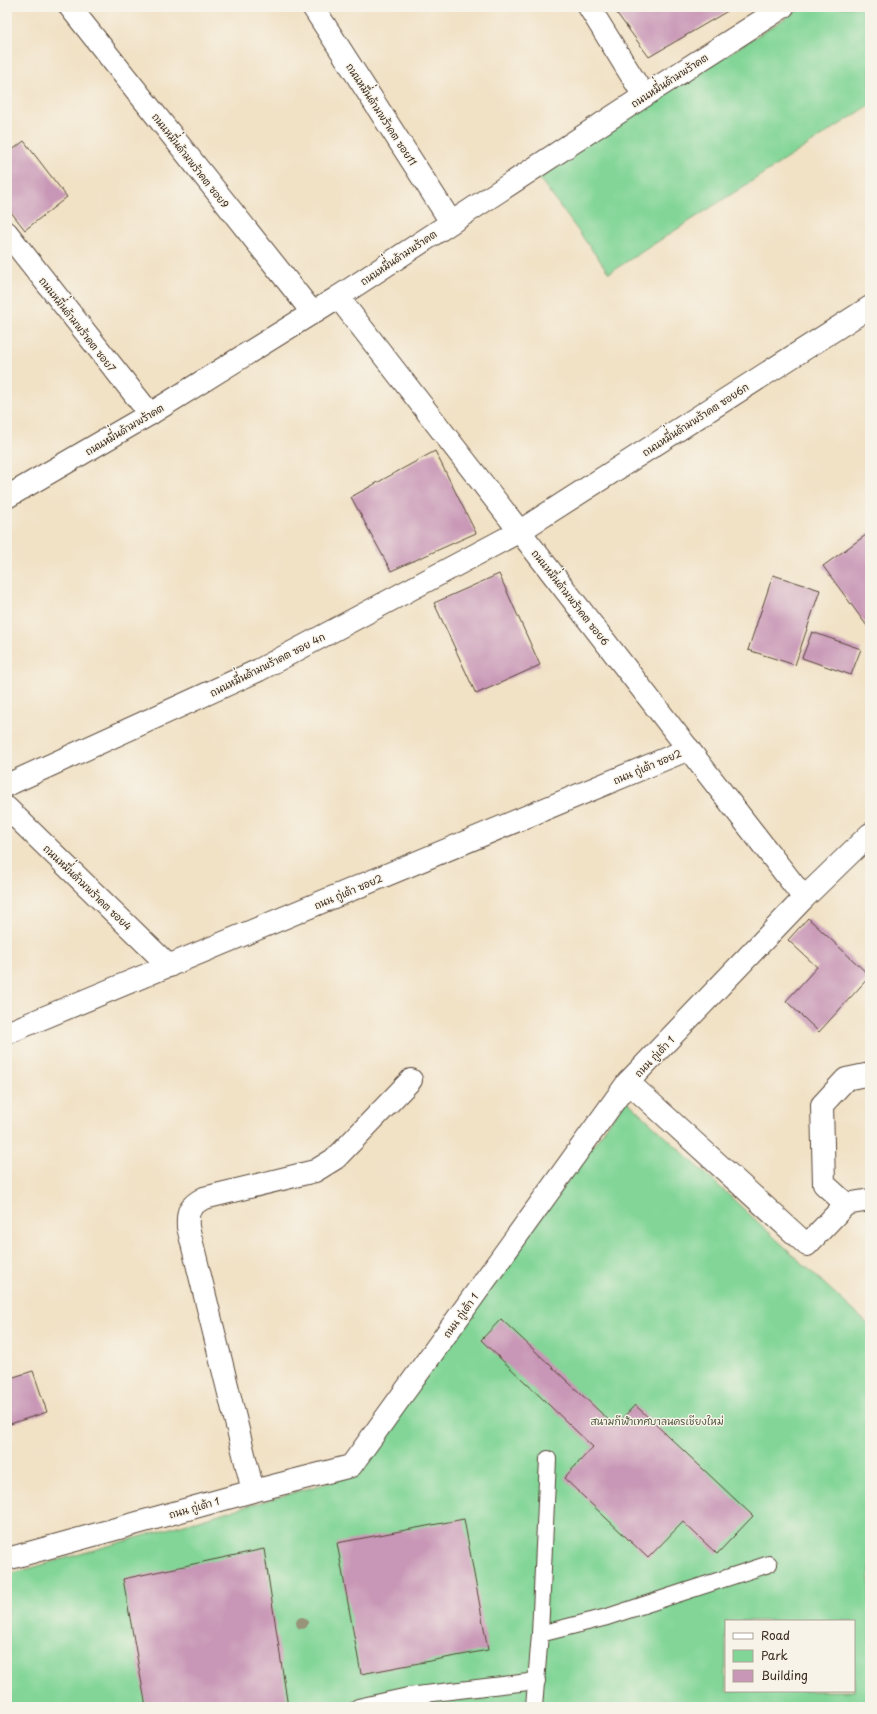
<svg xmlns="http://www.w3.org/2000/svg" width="877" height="1714" font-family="'Playpen Sans','Playpen Sans Thai',sans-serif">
<rect width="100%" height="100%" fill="#f7f3e8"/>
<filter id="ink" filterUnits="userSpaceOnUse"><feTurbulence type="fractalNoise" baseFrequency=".025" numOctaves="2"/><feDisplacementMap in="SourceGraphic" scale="8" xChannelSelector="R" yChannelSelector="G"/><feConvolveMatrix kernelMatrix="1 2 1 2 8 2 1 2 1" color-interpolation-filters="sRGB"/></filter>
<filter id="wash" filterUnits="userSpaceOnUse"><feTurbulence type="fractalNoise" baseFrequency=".012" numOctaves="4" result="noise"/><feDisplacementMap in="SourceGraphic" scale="16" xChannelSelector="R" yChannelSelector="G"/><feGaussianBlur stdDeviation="0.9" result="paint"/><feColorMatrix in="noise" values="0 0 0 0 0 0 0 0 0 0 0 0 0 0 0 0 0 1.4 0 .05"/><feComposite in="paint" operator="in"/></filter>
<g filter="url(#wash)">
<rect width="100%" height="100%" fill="#f1e1c5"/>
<!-- green -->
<g fill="#82d597" stroke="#5e805a" fill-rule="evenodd">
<path d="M803,7H870V105L609,273L537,175Z"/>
<path d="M626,1100L870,1326V1707H7V1575L355,1475ZM726,1621H854V1691H726Z"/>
</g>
<g id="blocks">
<!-- building -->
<g fill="#c896b6">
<path d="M614,7H730L731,9L649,57L613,8Z"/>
<path d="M24,141L67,197L25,230L7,207V154Z"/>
<path d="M435,451L476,533L391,571L351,497Z"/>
<path d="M870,532V630L823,566Z"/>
<path d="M499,574L540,665L476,694L434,603Z"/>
<path d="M773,575L820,590L795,665L748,650Z"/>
<path d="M812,632L861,649L851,675L802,658Z"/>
<path d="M808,918L870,976L819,1032L786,1001L817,967L788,940Z"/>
<path d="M501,1319L615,1426L635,1405L753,1516L717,1554L683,1522L648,1558L564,1478L593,1447L481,1340Z"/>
<path d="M33,1371L47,1412L7,1425V1379Z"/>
<path d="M464,1519L488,1650L361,1674L337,1543Z"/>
<path d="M264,1549L288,1707H146L123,1579Z"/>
</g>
</g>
</g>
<g filter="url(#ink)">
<use href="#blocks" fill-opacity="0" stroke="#564537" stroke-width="1"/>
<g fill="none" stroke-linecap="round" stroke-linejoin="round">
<!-- service casing -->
<g stroke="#564537" stroke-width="18">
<g id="service">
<path d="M540,1634L607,1617L769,1564"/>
<path d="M358,1707L408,1696L537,1681"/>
<path d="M534,1707L540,1634L548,1459"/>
</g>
</g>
<!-- minor casing -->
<g stroke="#564537" stroke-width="24">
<g id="minor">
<path d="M70,7L312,312"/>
<path d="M313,7L451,222"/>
<path d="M589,7L644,96"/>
<path d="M7,233L150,414"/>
<path d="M338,297L804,898"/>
<path d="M7,785L259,670L520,531L870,307"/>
<path d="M7,808L169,966"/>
<path d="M7,1033L689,749"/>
<path d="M870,1074L846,1079L822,1105L824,1184L846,1204L870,1200"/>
<path d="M628,1082L807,1245L846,1204"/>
<path d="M253,1491L188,1227C187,1211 189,1206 204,1198L315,1171L336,1158L411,1080"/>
<path d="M7,1559L253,1491L351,1466L628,1082L804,898L870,834"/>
</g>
</g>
<!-- tertiary casing -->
<g stroke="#564537" stroke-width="24">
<path id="tertiary" d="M7,497L150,414L338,297L644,96L783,7"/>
</g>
<!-- service -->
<use href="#service" stroke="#fff" stroke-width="16"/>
<!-- minor -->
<use href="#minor" stroke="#fff" stroke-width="22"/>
<!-- tertiary -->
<use href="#tertiary" stroke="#fff" stroke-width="22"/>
</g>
<!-- trees -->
<circle fill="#97947a" cx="302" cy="1623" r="6"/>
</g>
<g text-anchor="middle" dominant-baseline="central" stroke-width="3" stroke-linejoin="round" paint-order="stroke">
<!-- street labels -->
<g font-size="10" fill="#3b2a1e" stroke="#f7f3e8">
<text transform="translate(669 80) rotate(-33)">ถนนหมื่่นด้ามพร้าคต</text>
<text transform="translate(382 114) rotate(57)">ถนนหมื่่นด้ามพร้าคต ซอย11</text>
<text transform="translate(191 160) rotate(52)">ถนนหมื่่นด้ามพร้าคต ซอย9</text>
<text transform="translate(398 257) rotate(-34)">ถนนหมื่่นด้ามพร้าคต</text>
<text transform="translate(78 324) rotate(52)">ถนนหมื่่นด้ามพร้าคต ซอย7</text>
<text transform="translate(695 419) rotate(-33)">ถนนหมื่่นด้ามพร้าคต ซอย6ก</text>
<text transform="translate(124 429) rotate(-31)">ถนนหมื่่นด้ามพร้าคต</text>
<text transform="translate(571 597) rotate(52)">ถนนหมื่่นด้ามพร้าคต ซอย6</text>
<text transform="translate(267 664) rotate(-27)">ถนนหมื่่นด้ามพร้าคต ซอย 4ก</text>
<text transform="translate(647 766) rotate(-23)">ถนน กู่เต้า ซอย2</text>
<text transform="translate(88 887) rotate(44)">ถนนหมื่่นด้ามพร้าคต ซอย4</text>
<text transform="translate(348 891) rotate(-23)">ถนน กู่เต้า ซอย2</text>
<text transform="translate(654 1056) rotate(-46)">ถนน กู่เต้า 1</text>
<text transform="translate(460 1315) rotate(-54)">ถนน กู่เต้า 1</text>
<text transform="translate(194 1507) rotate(-16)">ถนน กู่เต้า 1</text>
</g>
<!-- park labels -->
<g font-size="10" fill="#4d553c" stroke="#f7f3e8">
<text x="657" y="1420">สนามกีฬาเทศบาลนครเชียงใหม่</text>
</g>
</g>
<!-- margin -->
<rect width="877" height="1714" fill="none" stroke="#f7f3e8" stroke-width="24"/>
<!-- legend -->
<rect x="725" y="1620" width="130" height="72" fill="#f7f3e8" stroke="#aca397"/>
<rect x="733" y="1633" width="20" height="6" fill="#ffffff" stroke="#aca397"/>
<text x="761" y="1640" font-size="12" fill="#3b2a1e">Road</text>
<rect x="733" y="1650" width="20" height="12" fill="#82d597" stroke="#aca397"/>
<text x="761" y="1660" font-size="12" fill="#3b2a1e">Park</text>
<rect x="733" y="1670" width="20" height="12" fill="#c896b6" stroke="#aca397"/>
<text x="761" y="1680" font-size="12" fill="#3b2a1e">Building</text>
</svg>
